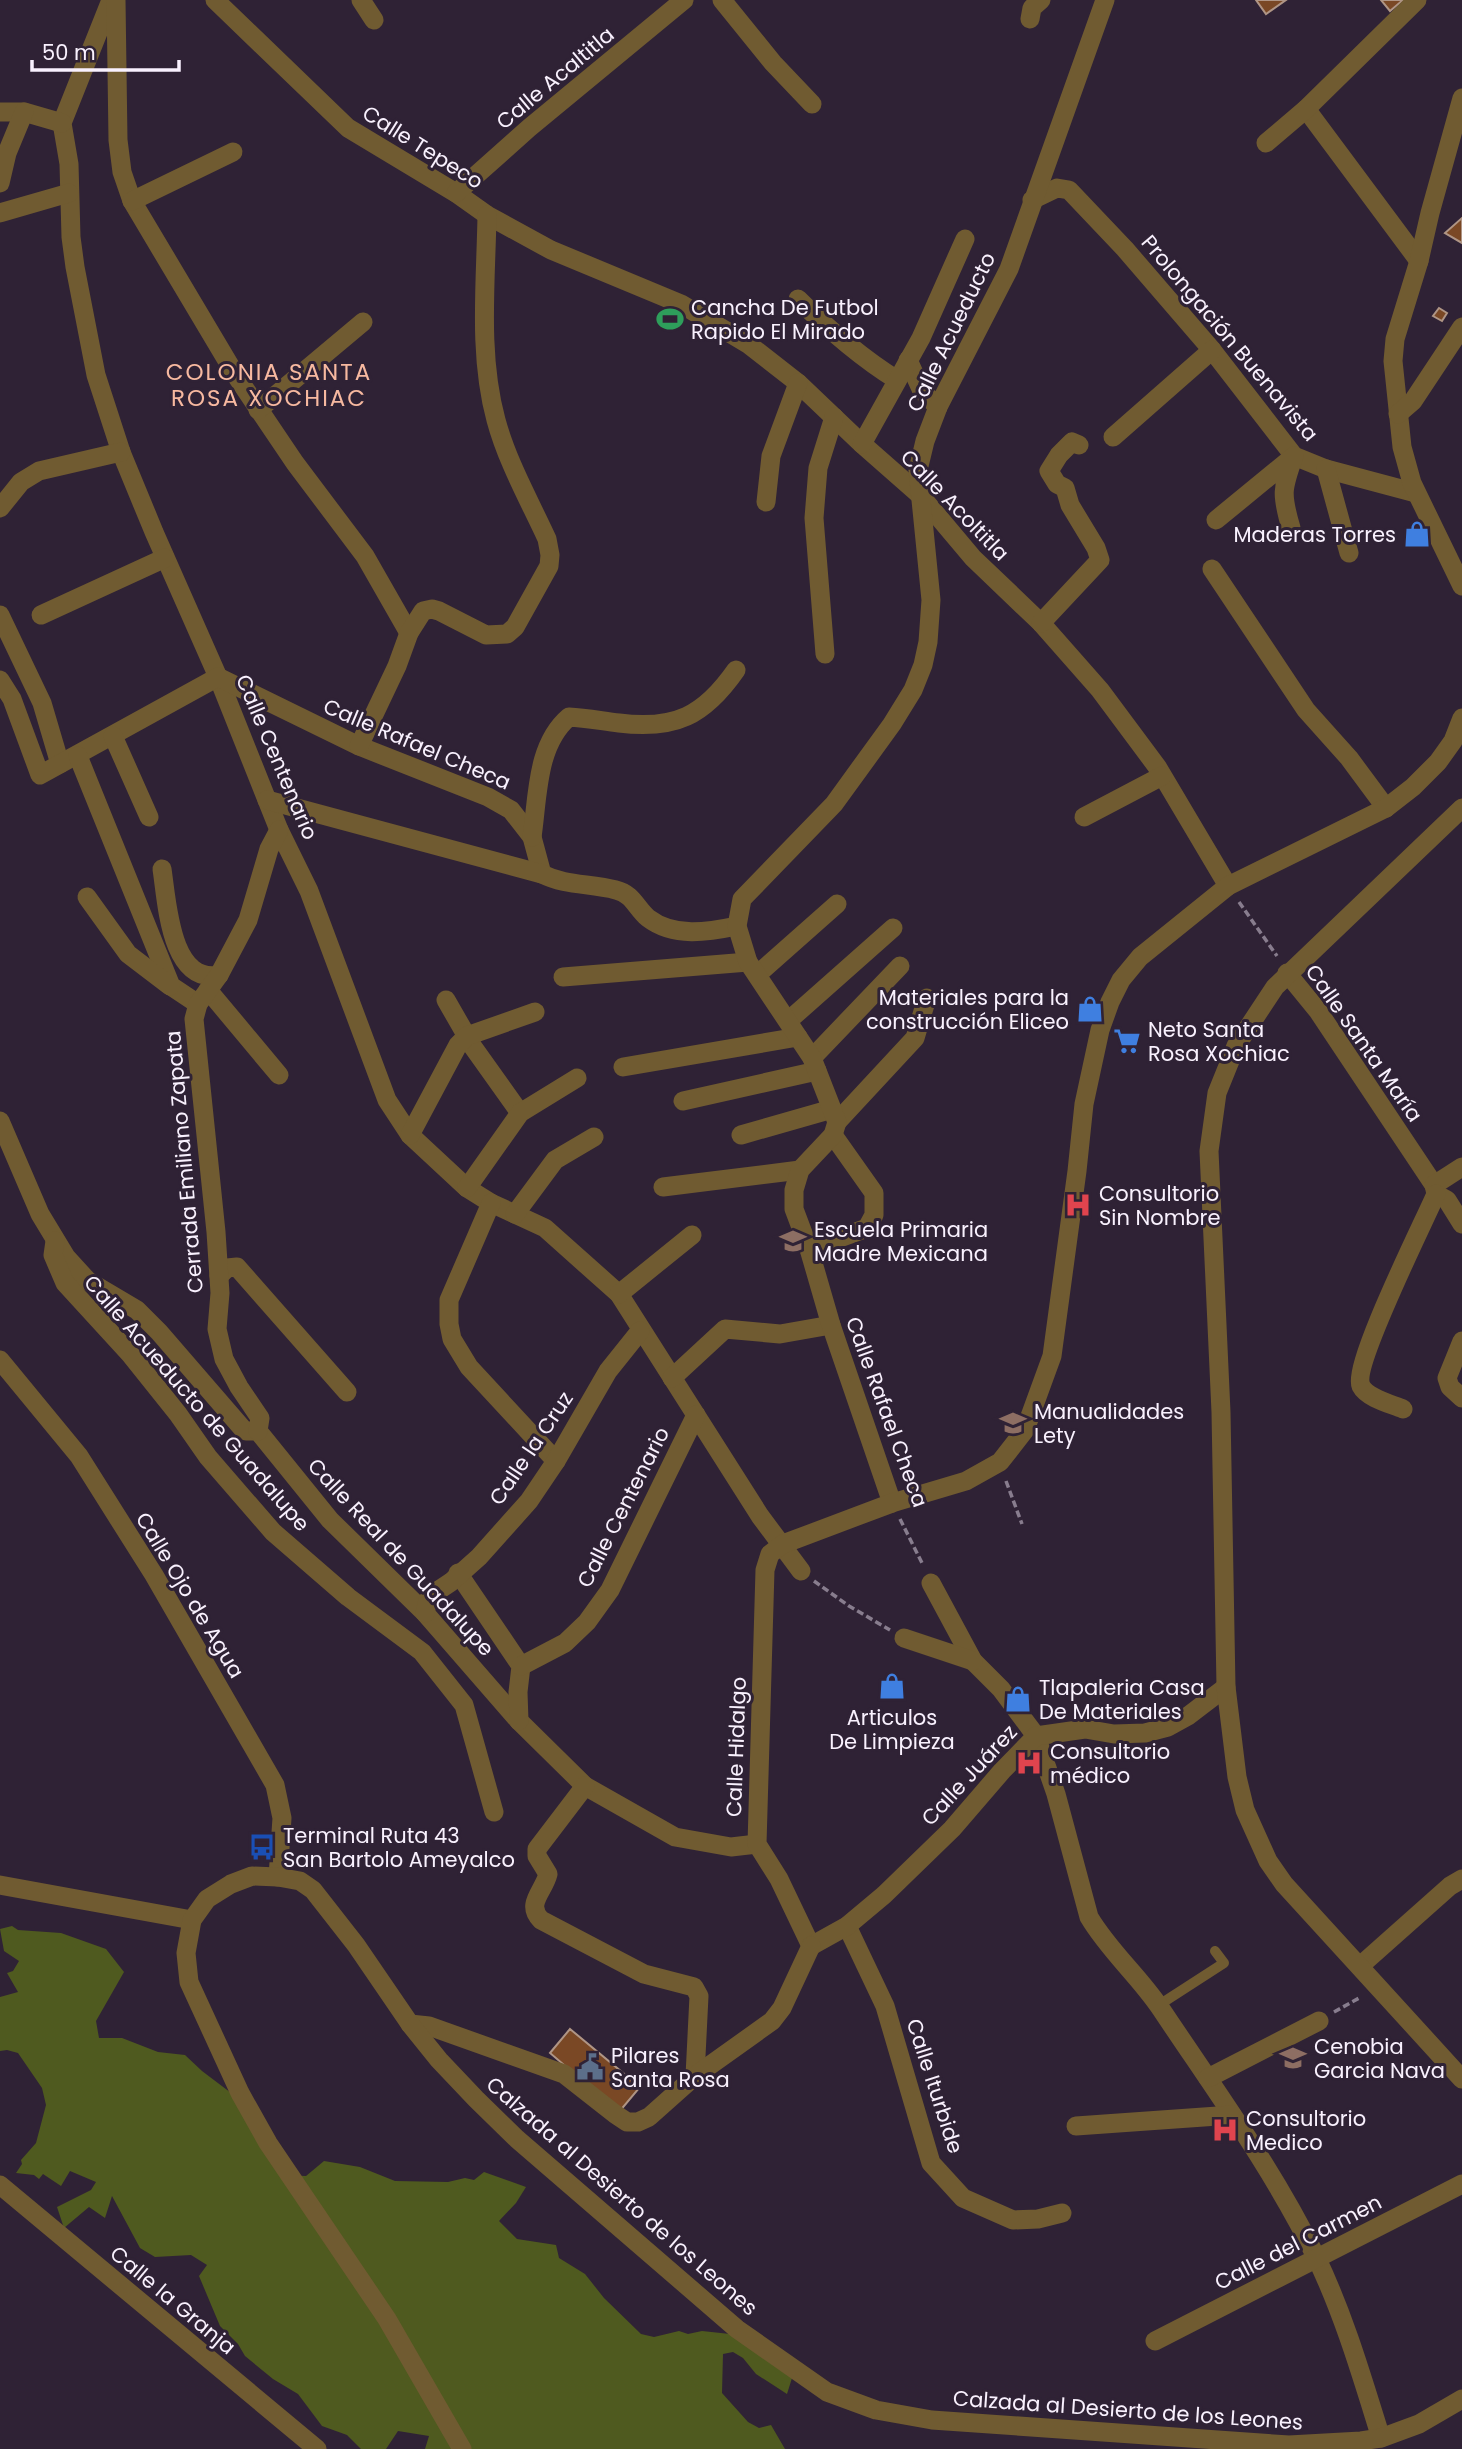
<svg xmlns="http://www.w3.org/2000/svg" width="1462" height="2449" font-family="Poppins,sans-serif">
<rect width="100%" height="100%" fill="#2f2235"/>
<!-- forest -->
<path fill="#4f5a1f" d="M12,1926L18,1930L61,1933L106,1949L124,1972L96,2021L99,2038H122L158,2052L185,2055L202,2071L247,2105L279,2175L306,2176L324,2161L360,2167L395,2181L448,2182L465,2178L474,2180L484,2172L526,2187L516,2203L499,2221L517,2239L556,2245L559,2258L585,2274L604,2298L641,2334L654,2337L679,2331L688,2334L702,2331L730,2334L792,2378L787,2394L756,2374L743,2358L733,2352L723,2354L722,2393L748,2422L759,2428L771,2425L785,2449H425L429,2436L398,2431L386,2449H361L347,2435L322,2426L298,2394L273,2379L245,2356L238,2344L220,2326L199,2276L207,2265L191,2255L155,2257L140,2248L112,2196L105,2218L89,2207L64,2228L57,2207L91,2190L96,2182L70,2171L61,2186L43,2174L39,2179L34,2175L16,2173L22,2164L21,2160L36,2143L46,2105L42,2088L18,2053L7,2050L0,2051V1997L18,1992L7,1973L13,1971L19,1961L4,1951L0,1929Z"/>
<!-- building -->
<g fill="#7a4825" stroke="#af9585" stroke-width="2">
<path d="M1256,0H1286L1266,14Z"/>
<path d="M1381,0H1403L1390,11Z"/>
<path d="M1462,218V243L1445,233Z"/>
<path d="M1439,308L1447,313L1442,321L1433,316Z"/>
<path d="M570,2029L640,2087L619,2112L550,2053Z"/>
</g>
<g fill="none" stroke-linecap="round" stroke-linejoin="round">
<!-- path -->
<g stroke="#887d8e" stroke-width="3.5" stroke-dasharray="7 3.5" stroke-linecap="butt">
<path d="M1239,902L1277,956"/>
<path d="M1006,1481L1022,1524"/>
<path d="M900,1519L923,1565"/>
<path d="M814,1581L849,1606L890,1630"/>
<path d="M1334,2012L1361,1997"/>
</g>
<!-- service -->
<path stroke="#705b31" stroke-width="10" d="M1159,2005L1224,1963L1215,1951"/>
<!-- minor -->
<g stroke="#705b31" stroke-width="19">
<path d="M111,0L62,123L69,164L71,237L75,267L96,375L121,452L154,532L218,677L279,830L309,891L387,1100L410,1135L467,1188L491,1203L545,1228L619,1294L760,1516L801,1571"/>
<path d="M116,0L118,140L122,172L132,201L235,374L295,463L365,556L409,633"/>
<path d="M215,0L348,128L456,193L487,215L551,250L681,304L748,344L798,383L862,444L920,495L973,558L1041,623L1100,690L1158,768L1228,886"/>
<path d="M361,0L374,20"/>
<path d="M722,0L773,63L812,104"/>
<path d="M1030,19L1032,8L1041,0"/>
<path d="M1306,109L1419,261"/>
<path d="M0,112H24L62,123"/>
<path d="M1266,143L1306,109L1417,0"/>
<path d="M0,183L7,153L24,112"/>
<path d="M456,193L529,128L684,0"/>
<path d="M1032,200L1057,188L1069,190L1125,249L1212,350L1294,456L1326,469L1416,493"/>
<path d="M132,201L233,152"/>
<path d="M0,213L69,193"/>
<path d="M798,299C829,330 860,357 897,380"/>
<path d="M908,360L922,391L938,407"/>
<path d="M258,410L363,322"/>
<path d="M1113,437L1212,350"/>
<path d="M862,444L921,338L965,239"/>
<path d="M1326,469L1349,553"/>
<path d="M766,502L771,456L798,383"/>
<path d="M0,508L21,482L39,471L121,452"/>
<path d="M1216,520L1294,456C1282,489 1281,494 1291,528"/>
<path d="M1212,569L1306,710L1349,758L1386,808"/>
<path d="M0,615L42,703L60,764"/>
<path d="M41,615L165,558"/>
<path d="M1041,623L1100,560L1096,548L1070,505L1065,488L1057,484L1049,471L1059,455L1072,442L1079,445"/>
<path d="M825,654L814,518L818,468L834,417"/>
<path d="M0,680L12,699L40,775L218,677L359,746L488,797L511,810L532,837L542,874"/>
<path d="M113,736L149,817"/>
<path d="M359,746L397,666L409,633L423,611L432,609L439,611L486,635L507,634L515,627L549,566L550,555L547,539C529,500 507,461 496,420C478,354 486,282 487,215"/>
<path d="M78,756L171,986L198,1004"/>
<path d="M267,800L542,874C566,886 590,883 616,890C633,894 636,908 648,918C674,938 708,932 737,926"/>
<path d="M1084,817L1162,776"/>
<path d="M532,837C538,797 536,745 569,717C586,718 602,721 619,723C675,730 704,716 736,670"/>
<path d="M162,869C167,901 170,984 219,975"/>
<path d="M87,897L128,954L170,986"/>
<path d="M1287,973L1318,1011L1434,1185L1436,1194L1447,1200L1462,1224"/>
<path d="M758,974L837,904"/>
<path d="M563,977L748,962"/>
<path d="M208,990L279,1075"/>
<path d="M446,1000L473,1047L520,1113"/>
<path d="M788,1021L893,928"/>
<path d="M812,1058L900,966"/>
<path d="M623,1067L798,1037"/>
<path d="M683,1101L817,1071"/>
<path d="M0,1121L40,1214L66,1257L88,1281L137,1310L159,1332L242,1428L246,1431H258L330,1520L425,1613L519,1721L585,1786L675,1837L731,1847L757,1844"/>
<path d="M837,1122L915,1038L927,998"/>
<path d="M410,1135L458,1045L467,1036L535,1012"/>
<path d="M741,1135L832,1109"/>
<path d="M1434,1185L1462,1167"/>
<path d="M663,1187L800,1170"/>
<path d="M467,1188L520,1113L577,1078"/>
<path d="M491,1203L449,1300V1324L452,1339L469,1367L556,1461"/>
<path d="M515,1214L555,1160L594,1137"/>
<path d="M55,1241L53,1255L65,1283L130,1354L178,1414L208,1457L273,1532L348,1597L422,1652L464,1705L494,1812"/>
<path d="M809,1249L867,1228L874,1215V1193L833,1135"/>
<path d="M219,1276L227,1268L237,1267L347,1392"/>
<path d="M619,1294L692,1235"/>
<path d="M1462,1341L1447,1378L1450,1387L1462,1398"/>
<path d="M0,1360L79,1456L154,1575L275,1785L282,1818L278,1877"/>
<path d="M672,1378L725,1329L780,1334L831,1325"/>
<path d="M1403,1409C1391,1404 1367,1398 1361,1386C1352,1365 1424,1222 1436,1194"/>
<path d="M258,1431L260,1418L239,1387L224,1359L217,1329L220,1293L216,1232L194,1019L198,1004L219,975L248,920L269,849L279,830"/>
<path d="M892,1503L831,1325L809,1249L794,1209V1190L800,1170L833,1135L837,1122L812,1058L748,962L737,926L742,899L834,804L892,724L913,690L923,665L928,642L931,600L918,470L925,441L938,407L1009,269L1105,0"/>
<path d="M458,1573L521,1666L518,1692L519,1721"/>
<path d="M931,1583L973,1661L1001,1689L1036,1736L1056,1794L1089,1917C1109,1951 1139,1976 1161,2009C1215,2090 1273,2169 1316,2257C1344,2315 1362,2377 1381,2438"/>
<path d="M425,1613L428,1600L433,1594L451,1582L479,1557L529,1501L556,1461L608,1371L640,1331"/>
<path d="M904,1638L973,1661"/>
<path d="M521,1666L565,1643L587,1622L610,1590L696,1415"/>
<path d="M585,1786L537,1849V1856L548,1874C544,1891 525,1904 541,1920L644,1974L694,1987L699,1996L695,2076"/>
<path d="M0,1885L192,1920"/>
<path d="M847,1926L885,2006L931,2163L963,2198L1013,2220L1038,2219L1062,2213"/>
<path d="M811,1946L779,1879L757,1844L765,1570L770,1554L783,1544L892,1503L966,1481L1000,1462L1025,1430L1052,1356L1077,1171L1084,1104L1100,1030L1110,1002L1121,980L1140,957L1228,886L1386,808L1413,787L1438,762L1453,741L1462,718"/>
<path d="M811,1946L847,1926L884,1895L952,1829L1002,1771L1036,1736L1085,1729L1114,1734L1145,1733L1168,1727L1188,1716L1226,1687"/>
<path d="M1360,1966L1450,1886L1462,1879"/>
<path d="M410,2024L429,2026L564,2074L615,2114L627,2122H638L649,2117L695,2076L772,2021L782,2008L811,1946"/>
<path d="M1208,2078L1319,2021"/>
<path d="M1076,2126L1232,2115"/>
<path d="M0,2185L317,2449"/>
<path d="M1155,2341L1462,2184"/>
</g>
<!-- tertiary -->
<g stroke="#705b31" stroke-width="19">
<path d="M1462,98L1430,213L1419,261L1395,339L1393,361L1402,447L1412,483L1462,586"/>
<path d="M1398,414L1413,401L1462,327"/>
<path d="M1462,808L1275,987L1236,1046L1217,1093L1209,1151L1221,1412L1226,1687L1237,1777L1245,1810L1268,1861L1284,1884L1462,2079"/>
<path d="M462,2449L387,2319L268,2143L240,2093L189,1982L186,1953L192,1920L207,1899L231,1884L252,1876L278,1877L300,1881L313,1890L356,1945L410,2024L439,2060L476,2099L517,2139L737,2329L827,2392L876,2410L932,2420L1289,2445L1361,2441L1381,2438L1419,2424L1462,2399"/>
</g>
</g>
<!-- icons -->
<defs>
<g id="stadium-bare" transform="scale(2.1)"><path d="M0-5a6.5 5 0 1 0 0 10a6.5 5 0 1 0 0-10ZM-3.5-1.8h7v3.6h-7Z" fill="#2e9e5b" stroke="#2f2235" stroke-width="2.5" paint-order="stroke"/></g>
<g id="shop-bare" transform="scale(2.1)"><path d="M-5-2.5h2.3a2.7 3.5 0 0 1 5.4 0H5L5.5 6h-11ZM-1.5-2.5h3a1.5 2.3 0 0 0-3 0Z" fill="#3f7fe0" stroke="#2f2235" stroke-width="2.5" paint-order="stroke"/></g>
<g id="supermarket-bare" transform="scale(2.1)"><path d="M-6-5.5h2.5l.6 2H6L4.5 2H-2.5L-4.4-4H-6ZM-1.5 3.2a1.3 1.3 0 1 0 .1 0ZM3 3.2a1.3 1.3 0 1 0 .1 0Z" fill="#3f7fe0" stroke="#2f2235" stroke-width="2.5" paint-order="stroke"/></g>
<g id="hospital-bare" transform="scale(2.1)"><path d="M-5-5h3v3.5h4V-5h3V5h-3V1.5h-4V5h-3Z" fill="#e0444e" stroke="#2f2235" stroke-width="2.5" paint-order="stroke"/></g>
<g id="school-bare" transform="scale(2.1)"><path d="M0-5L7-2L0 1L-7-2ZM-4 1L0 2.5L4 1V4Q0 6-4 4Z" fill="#8d6e63" stroke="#2f2235" stroke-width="2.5" paint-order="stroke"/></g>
<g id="university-bare" transform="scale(2.1)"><path d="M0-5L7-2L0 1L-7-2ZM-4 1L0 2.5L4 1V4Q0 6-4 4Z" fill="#8d6e63" stroke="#2f2235" stroke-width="2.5" paint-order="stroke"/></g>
<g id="bus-bare" transform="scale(2.1)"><path d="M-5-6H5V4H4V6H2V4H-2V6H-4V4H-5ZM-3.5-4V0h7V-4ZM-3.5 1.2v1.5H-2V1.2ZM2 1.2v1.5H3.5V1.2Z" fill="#1a4fb4" stroke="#2f2235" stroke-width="2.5" paint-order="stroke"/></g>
<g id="civic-bare" transform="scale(2.1)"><path d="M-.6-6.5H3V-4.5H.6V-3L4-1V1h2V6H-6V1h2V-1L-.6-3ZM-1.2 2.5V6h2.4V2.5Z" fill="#5c6f8a" stroke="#2f2235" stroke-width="2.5" paint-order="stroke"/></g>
</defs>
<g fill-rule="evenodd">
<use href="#stadium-bare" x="670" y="319"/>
<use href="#shop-bare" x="1417" y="534"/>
<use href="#shop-bare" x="1090" y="1009"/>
<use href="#supermarket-bare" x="1127" y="1041"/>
<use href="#hospital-bare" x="1078" y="1205"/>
<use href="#school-bare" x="793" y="1241"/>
<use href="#university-bare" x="1013" y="1423"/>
<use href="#shop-bare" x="892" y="1686"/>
<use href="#shop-bare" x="1018" y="1699"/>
<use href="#hospital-bare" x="1029" y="1763"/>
<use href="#bus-bare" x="262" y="1847"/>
<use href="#school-bare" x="1293" y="2058"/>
<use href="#civic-bare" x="590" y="2067"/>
<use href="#hospital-bare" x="1225" y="2130"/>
</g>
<g text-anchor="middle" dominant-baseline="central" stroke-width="6" stroke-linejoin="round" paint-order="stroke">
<!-- street labels -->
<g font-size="21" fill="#f9f1fe" stroke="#2f2235">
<text transform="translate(555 78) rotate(-40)">Calle Acaltitla</text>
<text transform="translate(423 147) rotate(32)">Calle Tepeco</text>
<text transform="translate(951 332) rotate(-64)">Calle Acueducto</text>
<text transform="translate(1230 338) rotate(50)">Prolongación Buenavista</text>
<text transform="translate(955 505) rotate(46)">Calle Acoltitla</text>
<text transform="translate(417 744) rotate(23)">Calle Rafael Checa</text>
<text transform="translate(277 757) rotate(67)">Calle Centenario</text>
<text transform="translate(1364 1043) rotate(55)">Calle Santa María</text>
<text transform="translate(184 1162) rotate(-95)">Cerrada Emiliano Zapata</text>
<text transform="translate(197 1403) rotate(49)">Calle Acueducto de Guadalupe</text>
<text transform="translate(887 1412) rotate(70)">Calle Rafael Checa</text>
<text transform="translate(531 1448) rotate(-56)">Calle la Cruz</text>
<text transform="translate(623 1507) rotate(-63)">Calle Centenario</text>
<text transform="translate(401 1557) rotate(47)">Calle Real de Guadalupe</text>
<text transform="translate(190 1595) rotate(59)">Calle Ojo de Agua</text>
<text transform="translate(736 1747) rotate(-88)">Calle Hidalgo</text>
<text transform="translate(969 1775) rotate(-47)">Calle Juárez</text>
<text transform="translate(935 2086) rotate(72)">Calle Iturbide</text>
<text transform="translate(622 2196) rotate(41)">Calzada al Desierto de los Leones</text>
<text transform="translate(1298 2242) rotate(-27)">Calle del Carmen</text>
<text transform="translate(173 2300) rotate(40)">Calle la Granja</text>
<text transform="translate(1128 2410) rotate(4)">Calzada al Desierto de los Leones</text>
</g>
<!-- poi labels -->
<g font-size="21" fill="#f9f1fe" stroke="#2f2235" text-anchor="start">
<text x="691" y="307">Cancha De Futbol<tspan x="691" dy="24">Rapido El Mirado</tspan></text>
<text x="1396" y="534" text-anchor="end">Maderas Torres</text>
<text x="1069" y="997" text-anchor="end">Materiales para la<tspan x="1069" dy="24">construcción Eliceo</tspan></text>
<text x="1148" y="1029">Neto Santa<tspan x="1148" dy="24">Rosa Xochiac</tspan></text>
<text x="1099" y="1193">Consultorio<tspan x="1099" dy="24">Sin Nombre</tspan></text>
<text x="814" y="1229">Escuela Primaria<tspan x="814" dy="24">Madre Mexicana</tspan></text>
<text x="1034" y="1411">Manualidades<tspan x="1034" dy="24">Lety</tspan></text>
<text x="1039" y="1687">Tlapaleria Casa<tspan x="1039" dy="24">De Materiales</tspan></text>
<text x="892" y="1717" text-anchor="middle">Articulos<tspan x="892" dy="24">De Limpieza</tspan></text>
<text x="1050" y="1751">Consultorio<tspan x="1050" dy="24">médico</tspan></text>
<text x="283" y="1835">Terminal Ruta 43<tspan x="283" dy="24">San Bartolo Ameyalco</tspan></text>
<text x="1314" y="2046">Cenobia<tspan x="1314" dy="24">Garcia Nava</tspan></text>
<text x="611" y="2055">Pilares<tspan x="611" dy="24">Santa Rosa</tspan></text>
<text x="1246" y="2118">Consultorio<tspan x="1246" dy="24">Medico</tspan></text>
</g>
<!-- neighbourhood labels -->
<g font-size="23" letter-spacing="2" fill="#f7b9a0" stroke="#2f2235">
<text x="269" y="372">COLONIA SANTA<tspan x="269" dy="26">ROSA XOCHIAC</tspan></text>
</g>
</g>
<!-- scale -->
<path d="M32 60v10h147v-10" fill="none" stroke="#f9f1fe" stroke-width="3.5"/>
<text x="42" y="60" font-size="21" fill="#f9f1fe" stroke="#2f2235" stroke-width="5" paint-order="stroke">50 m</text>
</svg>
